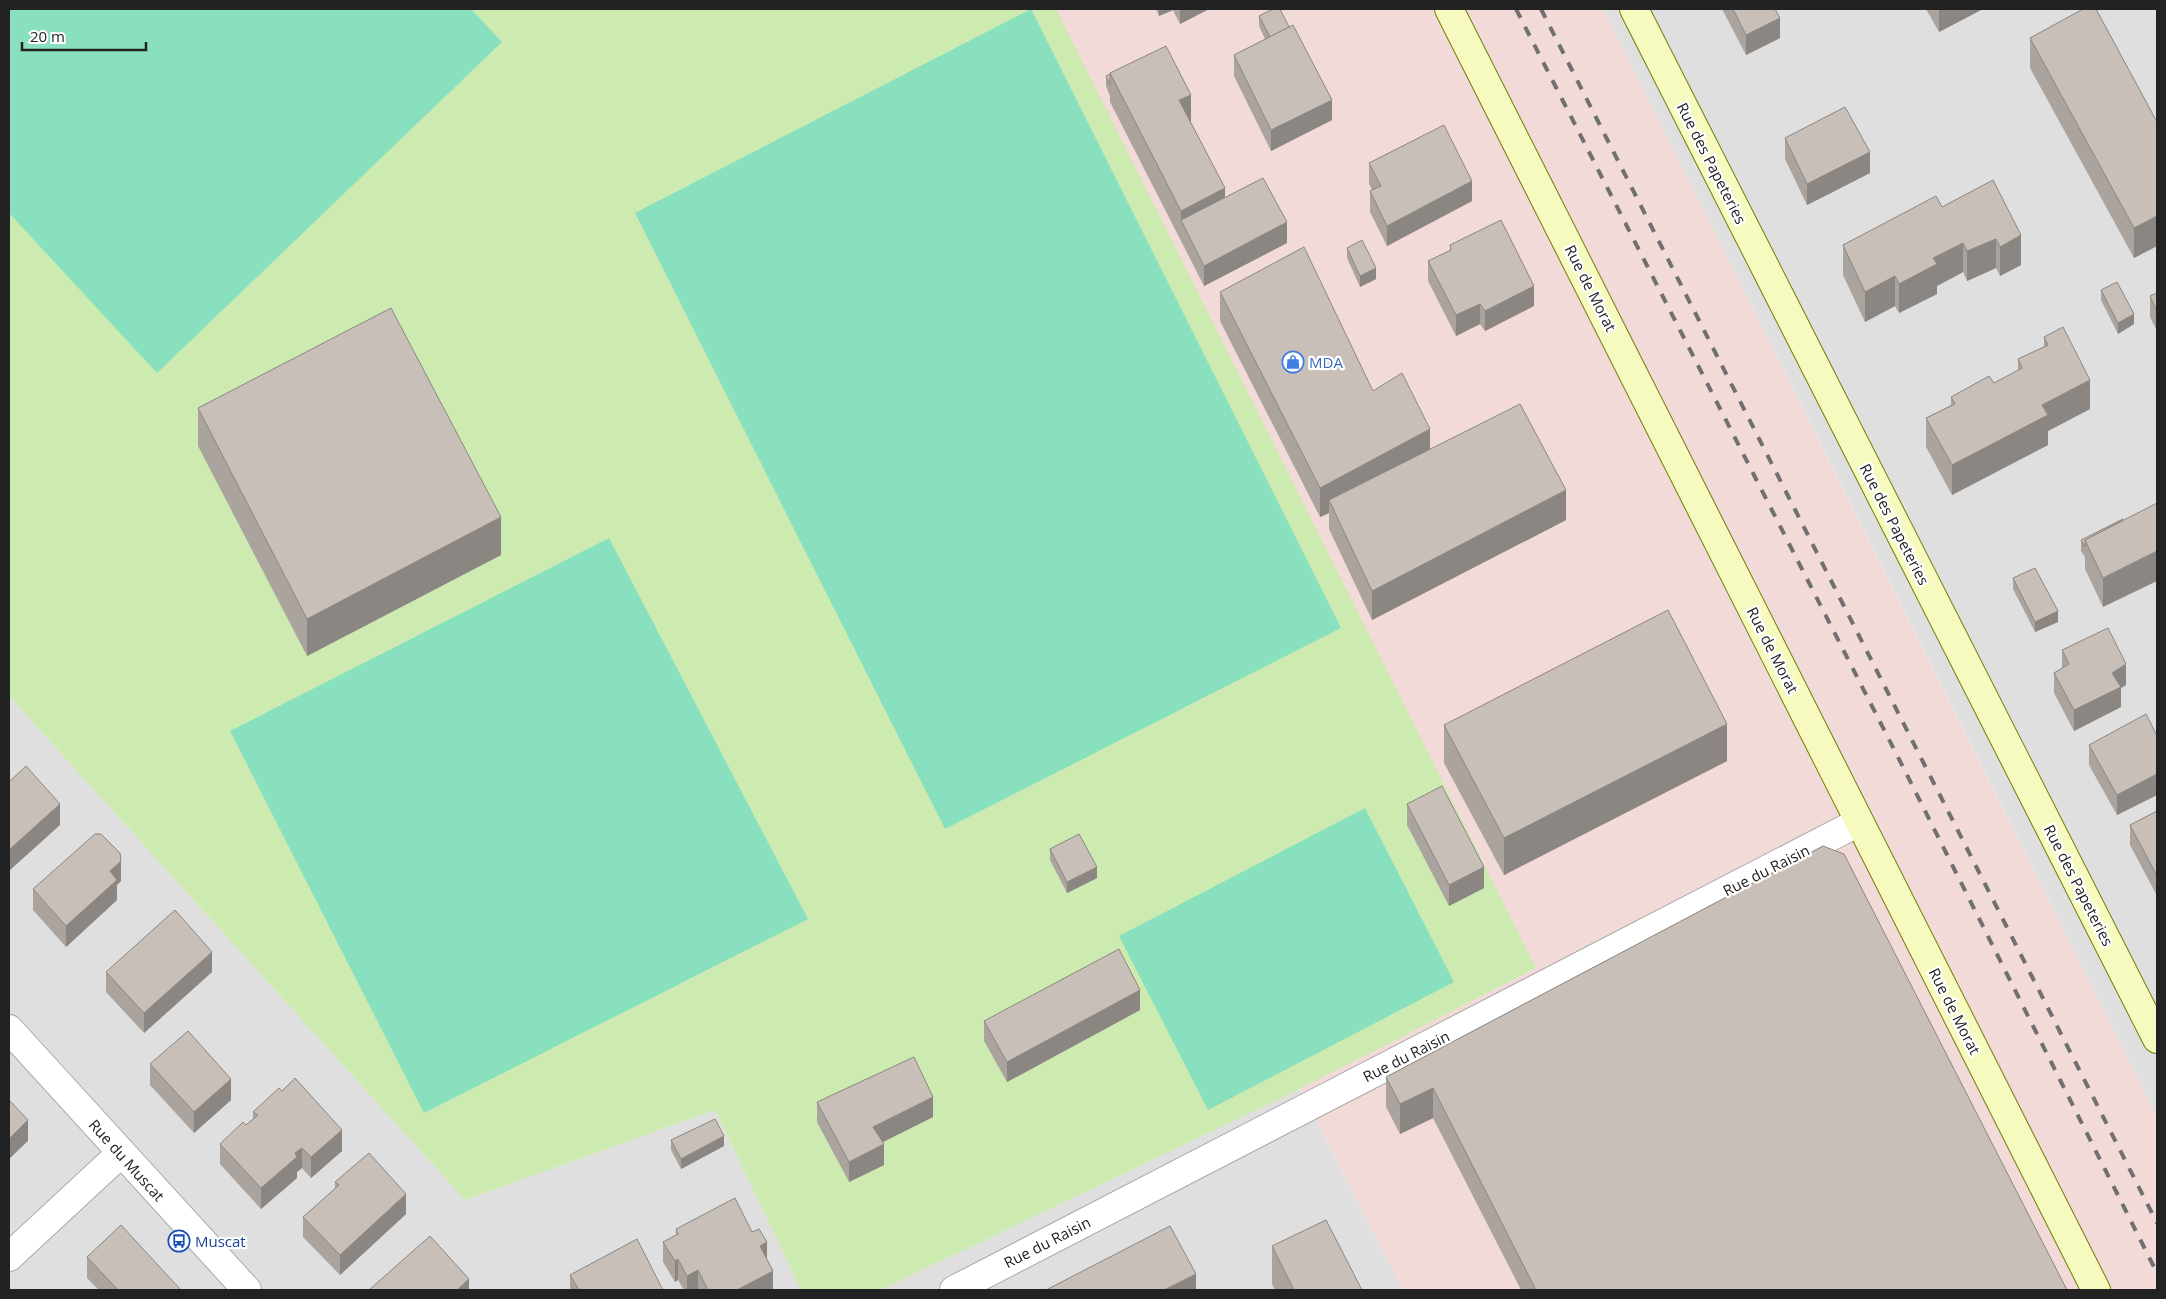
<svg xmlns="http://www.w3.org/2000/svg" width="2166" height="1299" font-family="'Open Sans',sans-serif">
<rect width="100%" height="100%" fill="#f2efe9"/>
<!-- residential -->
<g fill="#e0dfdf">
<path d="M1603,9H2157V1117L1936,674Z"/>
<path d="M9,696L465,1200L715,1110L801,1290H9Z"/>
<path d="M1300,1089L1403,1290H881Z"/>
</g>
<!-- commercial -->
<path fill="#f2dad9" d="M1047,9H1603L2157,1117V1290H1403L1300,1089L1535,968Z"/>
<!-- grass -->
<path fill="#cdebb0" d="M9,9H1056L1536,968L1300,1089L881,1290H801L715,1110L465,1200L9,696Z"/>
<!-- pitch -->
<g fill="#88e0be">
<path d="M9,9H471L502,42L157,373L9,213Z"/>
<path d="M1031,9L1341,628L945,829L635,213Z"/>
<path d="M609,538L808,919L424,1113L230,731Z"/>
<path d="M1365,808L1454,982L1208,1110L1119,936Z"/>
</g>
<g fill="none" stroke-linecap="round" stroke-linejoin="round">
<!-- street casing -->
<g stroke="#a9a9a9" stroke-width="30">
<g id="street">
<path d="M9,1029L247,1290"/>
<path d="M9,1257L121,1153"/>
<path d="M954,1290L1859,822"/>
</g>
</g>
<!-- secondary casing -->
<g stroke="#707d05" stroke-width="30">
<g id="secondary">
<path d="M1449,9L2096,1290"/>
<path d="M1634,9L2157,1039"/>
</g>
</g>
<!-- street -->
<use href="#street" stroke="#fff" stroke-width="28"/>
<!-- secondary -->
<use href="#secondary" stroke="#f7fabf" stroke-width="28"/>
<!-- rail -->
<g stroke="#707070" stroke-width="4" stroke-dasharray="10 10" stroke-linecap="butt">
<path d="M1516,9L1901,763L2157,1273"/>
<path d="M1541,9L2157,1223"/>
</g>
</g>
<!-- wall -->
<g fill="#aba49e">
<path d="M1156,9H1209L1180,24L1173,10L1159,16Z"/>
<path d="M1722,9H1775L1780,38L1746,55Z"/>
<path d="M1926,9H1981V10L1939,32Z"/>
<path d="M1259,16L1332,120L1271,151L1234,76V55L1265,39L1259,26Z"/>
<path d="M2030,38L2157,122V246L2134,258L2030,68Z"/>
<path d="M1110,74L1191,123L1225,197L1287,243L1204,286L1110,102V96L1106,86V76Z"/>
<path d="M1785,138L1870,173L1807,205L1785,159Z"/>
<path d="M1369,163L1472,201L1387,246L1370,212V191L1372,190L1369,184Z"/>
<path d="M1942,207L2021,235V265L2000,276L1996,268L1967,281L1963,272L1937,286V294L1899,313L1895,306L1865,322L1843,275V245Z"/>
<path d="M1450,245L1534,306L1485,331L1480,324L1456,336L1428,281V261L1450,250Z"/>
<path d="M1347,248L1376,279L1360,287L1347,258Z"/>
<path d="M2101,290L2134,324L2118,334L2101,300Z"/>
<path d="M1220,292L1373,391L1430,449L1566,520L1372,620L1329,529V513L1320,517L1220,321Z"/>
<path d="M2157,293V331L2150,317V296Z"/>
<path d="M2044,337L2090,409L2048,431V445L1952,495L1926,447V418L1951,405V397L1994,383L2018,370V359L2044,347Z"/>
<path d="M198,408L501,555L307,656L198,446Z"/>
<path d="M2123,519L2103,607L2085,569V557L2081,551V540Z"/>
<path d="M2013,578L2058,622L2035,632L2013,589Z"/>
<path d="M2062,650L2126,685L2121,688V707L2074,731L2054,693V673L2062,668Z"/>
<path d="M1444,725L1727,761L1504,875L1444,763Z"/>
<path d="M2157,736V795L2117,815L2089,765V745Z"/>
<path d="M1407,804L1484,888L1449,906L1407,825Z"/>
<path d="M2157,811L2156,894L2130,845V825Z"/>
<path d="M1823,846L2067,1290H1521L1433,1118L1400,1134L1386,1107V1077Z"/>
<path d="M1050,849L1097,878L1067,893L1050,860Z"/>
<path d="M121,881L117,885V900L66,947L33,910V889Z"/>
<path d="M106,972H212L144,1033L106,992Z"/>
<path d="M1140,1010L1007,1082L984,1041V1021Z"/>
<path d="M150,1064L231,1100L194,1133L150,1085Z"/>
<path d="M282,1091L342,1151L311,1178L302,1168L297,1172V1178L261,1209L220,1164V1144L246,1125L253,1119V1112Z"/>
<path d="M817,1102L933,1117L883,1142L884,1165L849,1182L817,1122Z"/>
<path d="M671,1140L724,1146L681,1169L671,1150Z"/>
<path d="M335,1182L406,1214L340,1275L303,1237V1217L335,1190Z"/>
<path d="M676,1229L767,1260L773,1290H684L678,1280L675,1282L663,1262V1242L676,1235Z"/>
<path d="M1272,1246L1362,1290H1275L1272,1284Z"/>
<path d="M87,1257L180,1290H99L87,1278Z"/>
<path d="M570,1275L663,1290H570Z"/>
</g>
<!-- shaded-wall -->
<g fill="#8b8681">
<path d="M1159,9H1173V10L1159,16Z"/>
<path d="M1180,9H1209L1180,24Z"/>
<path d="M1939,9H1981V10L1939,32Z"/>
<path d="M1780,18V38L1746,55V35Z"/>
<path d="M1191,95V125L1179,100Z"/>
<path d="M1332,100V120L1271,151V130Z"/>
<path d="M1870,152V173L1807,205V184Z"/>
<path d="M1472,181V201L1387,246V226Z"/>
<path d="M1225,188V217L1181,220V211Z"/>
<path d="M2157,216V246L2134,258V228Z"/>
<path d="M1287,222V243L1204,286V266Z"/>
<path d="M2021,235V265L2000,276V247Z"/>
<path d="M1996,239V268L1967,281V251Z"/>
<path d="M1963,243V272L1937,286V294L1899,313V284L1933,258Z"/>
<path d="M1376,268V279L1360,287V276Z"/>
<path d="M1895,276V306L1865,322V292Z"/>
<path d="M1534,286V306L1485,331V311Z"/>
<path d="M1480,304V324L1456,336V315Z"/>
<path d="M2134,314V324L2118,334V323Z"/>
<path d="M2090,380V409L2048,431V445L1952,495V465L2042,405Z"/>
<path d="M1430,429V458L1329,500V513L1320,517V488Z"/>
<path d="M1566,490V520L1372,620V591Z"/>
<path d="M501,517V555L307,656V619Z"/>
<path d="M2157,551V581L2103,607V578Z"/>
<path d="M2058,611V622L2035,632V622Z"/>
<path d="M2126,664V685L2121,688V707L2074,731V710L2112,673Z"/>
<path d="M1727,724V761L1504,875V838Z"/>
<path d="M2157,774V795L2117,815V795Z"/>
<path d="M60,804V825L9,871V850Z"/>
<path d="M121,861V881L117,885V900L66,947V926L110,871Z"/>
<path d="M1097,867V878L1067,893V882Z"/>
<path d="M1484,867V888L1449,906V885Z"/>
<rect x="2156" y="874" width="1" height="20"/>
<path d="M212,952V972L144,1033V1013Z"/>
<path d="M1140,990V1010L1007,1082V1062Z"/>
<path d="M231,1079V1100L194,1133V1112Z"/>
<path d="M1433,1088V1118L1400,1134V1104Z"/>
<path d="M933,1097V1117L873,1147V1127Z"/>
<path d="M28,1120V1141L9,1159V1139Z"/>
<path d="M342,1130V1151L311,1178V1157Z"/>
<path d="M724,1136V1146L681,1169V1159Z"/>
<path d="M884,1144V1165L849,1182V1162Z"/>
<path d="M302,1148V1168L297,1172V1178L261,1209V1188L295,1153Z"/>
<path d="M406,1194V1214L340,1275V1255Z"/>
<path d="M767,1242V1263L760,1246Z"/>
<path d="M678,1259V1280L675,1282V1261Z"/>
<path d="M698,1270V1290H687V1276Z"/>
<path d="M773,1271V1290H737Z"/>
<path d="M1196,1274V1290H1164Z"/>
<path d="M469,1279V1290H457Z"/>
</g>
<!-- building -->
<g fill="#c7bfb8" stroke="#8b8681">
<path d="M1273,9H1280L1289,27L1270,37L1259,16Z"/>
<path d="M1733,9H1775L1780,18L1746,35Z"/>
<path d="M2083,9H2096L2157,122V216L2134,228L2030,38Z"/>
<path d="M1293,25L1332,100L1271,130L1234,55Z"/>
<path d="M1166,46L1191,95L1179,100L1225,188L1181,211L1110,73Z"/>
<path d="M1110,74V85L1106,76Z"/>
<path d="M1845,107L1870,152L1807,184L1785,138Z"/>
<path d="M1444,125L1472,181L1387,226L1370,191L1381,186L1369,163Z"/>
<path d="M1263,178L1287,222L1204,266L1181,220Z"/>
<path d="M1993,180L2021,235L2000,247L1996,239L1967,251L1963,243L1933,258L1937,264L1899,284L1895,276L1865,292L1843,245L1936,196L1942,207Z"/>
<path d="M1501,220L1534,286L1485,311L1480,304L1456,315L1428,261L1451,250L1450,245Z"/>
<path d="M1362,240L1376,268L1360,276L1347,248Z"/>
<path d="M1304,247L1373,391L1402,373L1430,429L1320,488L1220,292Z"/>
<path d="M2117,282L2134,314L2118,323L2101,290Z"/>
<path d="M2157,293V311L2150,296Z"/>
<path d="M391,308L501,517L307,619L198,408Z"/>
<path d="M2063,327L2090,380L2042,405L2048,415L1952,465L1926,418L1955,404L1951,397L1989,376L1994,383L2022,368L2018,359L2048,345L2044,337Z"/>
<path d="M1520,404L1566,490L1372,591L1329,500Z"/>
<path d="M2157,503V551L2103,578L2085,540Z"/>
<path d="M2123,519V520L2085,540V547L2081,540Z"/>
<path d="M2035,568L2058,611L2035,622L2013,578Z"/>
<path d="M1668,610L1727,724L1504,838L1444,725Z"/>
<path d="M2108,628L2126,664L2112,673L2121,687L2074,710L2054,673L2069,664L2062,650Z"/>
<path d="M2146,714L2157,736V774L2117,795L2089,745Z"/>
<path d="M26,766L60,804L9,850V782Z"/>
<path d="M1442,786L1484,867L1449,885L1407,804Z"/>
<path d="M2157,811V874H2156L2130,825Z"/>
<path d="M95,834H101L120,853L121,861L110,871L117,880L66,926L33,889Z"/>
<path d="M1079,834L1097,867L1067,882L1050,849Z"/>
<path d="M1823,846L1844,854L2067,1290H1536L1433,1088L1400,1104L1386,1077Z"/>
<path d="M175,910L212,952L144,1013L106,972Z"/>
<path d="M1119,949L1140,990L1007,1062L984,1021Z"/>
<path d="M188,1031L231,1079L194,1112L150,1064Z"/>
<path d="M914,1057L933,1097L873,1127L884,1144L849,1162L817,1102Z"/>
<path d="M295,1078L342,1130L311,1157L302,1148L295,1153L297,1157L261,1188L220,1144L243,1122L246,1125L258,1115L253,1112L279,1088L282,1091Z"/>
<path d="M9,1100L28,1120L9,1139Z"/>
<path d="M715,1119L724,1136L681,1159L671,1140Z"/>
<path d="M369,1153L406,1194L340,1255L303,1217L339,1185L335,1182Z"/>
<path d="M735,1198L752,1232L759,1229L767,1242L760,1246L773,1271L737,1290H708L698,1270L687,1276L678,1259L675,1261L663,1242L678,1234L676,1229Z"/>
<path d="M1326,1220L1362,1290H1294L1272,1246Z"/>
<path d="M121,1225L180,1289L179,1290H118L87,1257Z"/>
<path d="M1170,1226L1196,1274L1164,1290H1046Z"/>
<path d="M430,1236L469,1279L457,1290H369Z"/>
<path d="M637,1239L663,1290H579L570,1275Z"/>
</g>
<!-- icons -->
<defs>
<g id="shop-ring" transform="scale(1.125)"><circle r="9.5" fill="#fff" stroke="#3f7fe0" stroke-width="1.5"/><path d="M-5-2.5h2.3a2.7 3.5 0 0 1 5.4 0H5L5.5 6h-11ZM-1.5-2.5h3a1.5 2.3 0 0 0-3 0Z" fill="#3f7fe0"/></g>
<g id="bus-ring" transform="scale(1.125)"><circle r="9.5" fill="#fff" stroke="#1a4fb4" stroke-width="1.5"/><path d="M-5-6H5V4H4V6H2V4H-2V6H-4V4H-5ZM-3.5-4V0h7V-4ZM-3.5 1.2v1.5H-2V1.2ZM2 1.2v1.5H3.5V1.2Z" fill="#1a4fb4"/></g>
</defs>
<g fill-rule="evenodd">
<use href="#shop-ring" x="1293" y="362"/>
<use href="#bus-ring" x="179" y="1241"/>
</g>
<g text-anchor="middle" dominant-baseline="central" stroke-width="4.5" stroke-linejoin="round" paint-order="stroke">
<!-- street labels -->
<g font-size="15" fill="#222" stroke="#fff">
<text transform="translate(1712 163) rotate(63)">Rue des Papeteries</text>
<text transform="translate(1591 288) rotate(63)">Rue de Morat</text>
<text transform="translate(1895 524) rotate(63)">Rue des Papeteries</text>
<text transform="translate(1773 650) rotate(63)">Rue de Morat</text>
<text transform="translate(1766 870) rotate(-27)">Rue du Raisin</text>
<text transform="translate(2079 885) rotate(63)">Rue des Papeteries</text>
<text transform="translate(1955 1011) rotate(63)">Rue de Morat</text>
<text transform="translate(1406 1056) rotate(-27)">Rue du Raisin</text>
<text transform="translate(127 1160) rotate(48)">Rue du Muscat</text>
<text transform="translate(1047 1242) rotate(-27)">Rue du Raisin</text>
</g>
<!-- shop labels -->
<g font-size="15" fill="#366cbe" stroke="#fff" text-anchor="start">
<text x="1309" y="362">MDA</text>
</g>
<!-- transit labels -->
<g font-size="15" fill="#164399" stroke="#fff" text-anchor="start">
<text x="195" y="1241">Muscat</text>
</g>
</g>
<!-- border -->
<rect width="2166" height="1299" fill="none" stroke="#222222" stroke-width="20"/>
<!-- scale -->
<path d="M22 42v8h124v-8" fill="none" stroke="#222222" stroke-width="2.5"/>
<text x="30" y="42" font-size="15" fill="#222222" stroke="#ffffff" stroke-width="4" paint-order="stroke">20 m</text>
</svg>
